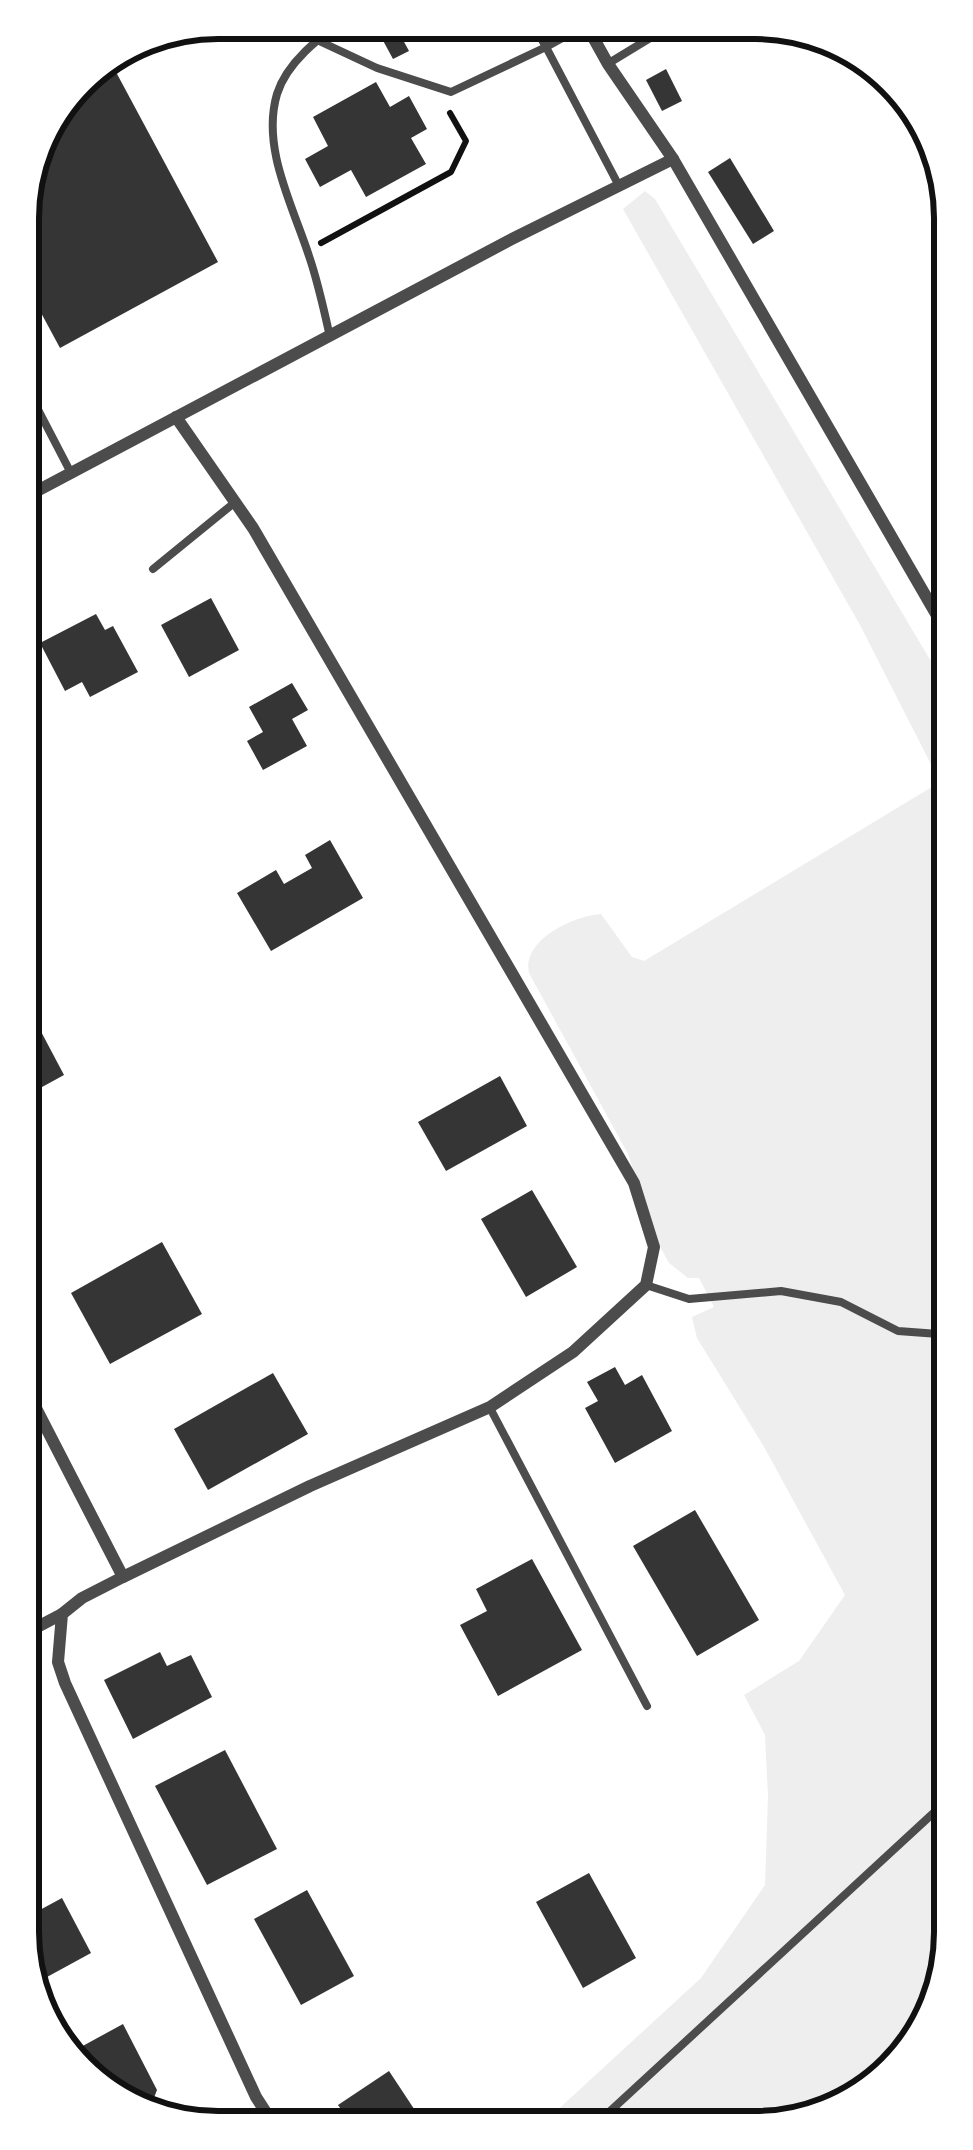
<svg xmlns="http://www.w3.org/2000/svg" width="973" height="2150" font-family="Merriweather,serif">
<rect width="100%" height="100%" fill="#fff"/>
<!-- green -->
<path fill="#eee" d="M645,191L655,199L950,693L955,1946L906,2063L807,2125L540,2126L701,1978L765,1885L768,1796L765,1735L744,1695L799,1661L845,1595L763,1445L697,1338L692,1317L714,1307L699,1278H688L669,1263L656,1239L628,1154L529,973C522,940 573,916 601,914L632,957L644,961L940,782L860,625L623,209Z"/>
<!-- building -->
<g fill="#353535">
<path d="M396,27L409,51L393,59L380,35Z"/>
<path d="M109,59L218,262L60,348L19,272L18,204L86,68Z"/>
<path d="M666,69L682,101L662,111L646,80Z"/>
<path d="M376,82L390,107L409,96L427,129L411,138L426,164L366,197L351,170L320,187L305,159L328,146L313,117Z"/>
<path d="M730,158L774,231L753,244L708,172Z"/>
<path d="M211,598L239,650L189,677L161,625Z"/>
<path d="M96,614L105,630L113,626L138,672L90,697L82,682L65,691L40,643Z"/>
<path d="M292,683L308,710L292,719L307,746L263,770L247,741L263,732L249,707Z"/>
<path d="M330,840L363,898L271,951L237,893L276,870L284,884L312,868L305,855Z"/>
<path d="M37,1024L64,1075L22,1098V1033Z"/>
<path d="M500,1076L527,1126L446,1171L418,1122Z"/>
<path d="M532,1190L577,1267L526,1297L481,1219Z"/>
<path d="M162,1242L202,1314L110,1364L71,1293Z"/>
<path d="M615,1367L625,1385L642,1375L672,1431L615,1463L585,1408L598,1401L587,1382Z"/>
<path d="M273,1373L308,1434L208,1490L174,1429Z"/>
<path d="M695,1510L759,1620L697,1656L633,1546Z"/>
<path d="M532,1559L582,1650L498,1696L460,1625L487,1611L476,1589Z"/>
<path d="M160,1652L167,1666L191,1655L212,1697L133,1739L104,1680Z"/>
<path d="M225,1750L277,1849L207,1885L155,1786Z"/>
<path d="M589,1873L636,1958L583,1988L536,1902Z"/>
<path d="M307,1890L354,1976L301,2005L254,1919Z"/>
<path d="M62,1898L91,1953L47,1977L25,1935V1918Z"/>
<path d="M123,2024L157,2090L148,2113L86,2082L68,2054Z"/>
<path d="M389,2071L426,2127H353L338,2105Z"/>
</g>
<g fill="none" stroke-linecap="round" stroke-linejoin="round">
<!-- path -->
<path stroke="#111" stroke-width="6" d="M321,243L451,172L466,141L450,113"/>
<!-- service -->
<g stroke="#4c4c4c" stroke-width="8">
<path d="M531,20L546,47L586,25"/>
<path d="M317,40L377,68L451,92L546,47L618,184"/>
<path d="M609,63L678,21"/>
<path d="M330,337C324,310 318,282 309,256C293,206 261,148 277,94C287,62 319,38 345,19"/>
<path d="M19,373L71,473"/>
<path d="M153,569L234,503"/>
<path d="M646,1285L689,1299L781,1291L841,1302L898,1331L952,1335"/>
<path d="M490,1408L647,1706"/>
<path d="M594,2126L954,1794"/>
</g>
<!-- minor -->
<g stroke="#4c4c4c" stroke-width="12">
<path d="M584,21L608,64L673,159L950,638"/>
<path d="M20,500L510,240L673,159"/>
<path d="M23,1383L123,1577L82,1598L62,1614L58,1662L65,1683L256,2097L276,2128"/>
<path d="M123,1577L310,1486L490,1407L573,1352L646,1285L654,1247L634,1183L253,528L176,417"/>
<path d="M24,1634L62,1614"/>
</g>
</g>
<!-- crop -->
<path d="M0 0H973V2150H0ZM218 39H755A179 179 0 0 1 934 218V1932A179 179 0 0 1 755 2111H218A179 179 0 0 1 39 1932V218A179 179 0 0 1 218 39Z" fill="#fff" fill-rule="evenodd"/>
<path fill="none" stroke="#111" stroke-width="6" d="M218 39H755A179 179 0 0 1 934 218V1932A179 179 0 0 1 755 2111H218A179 179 0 0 1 39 1932V218A179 179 0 0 1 218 39Z"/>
</svg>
